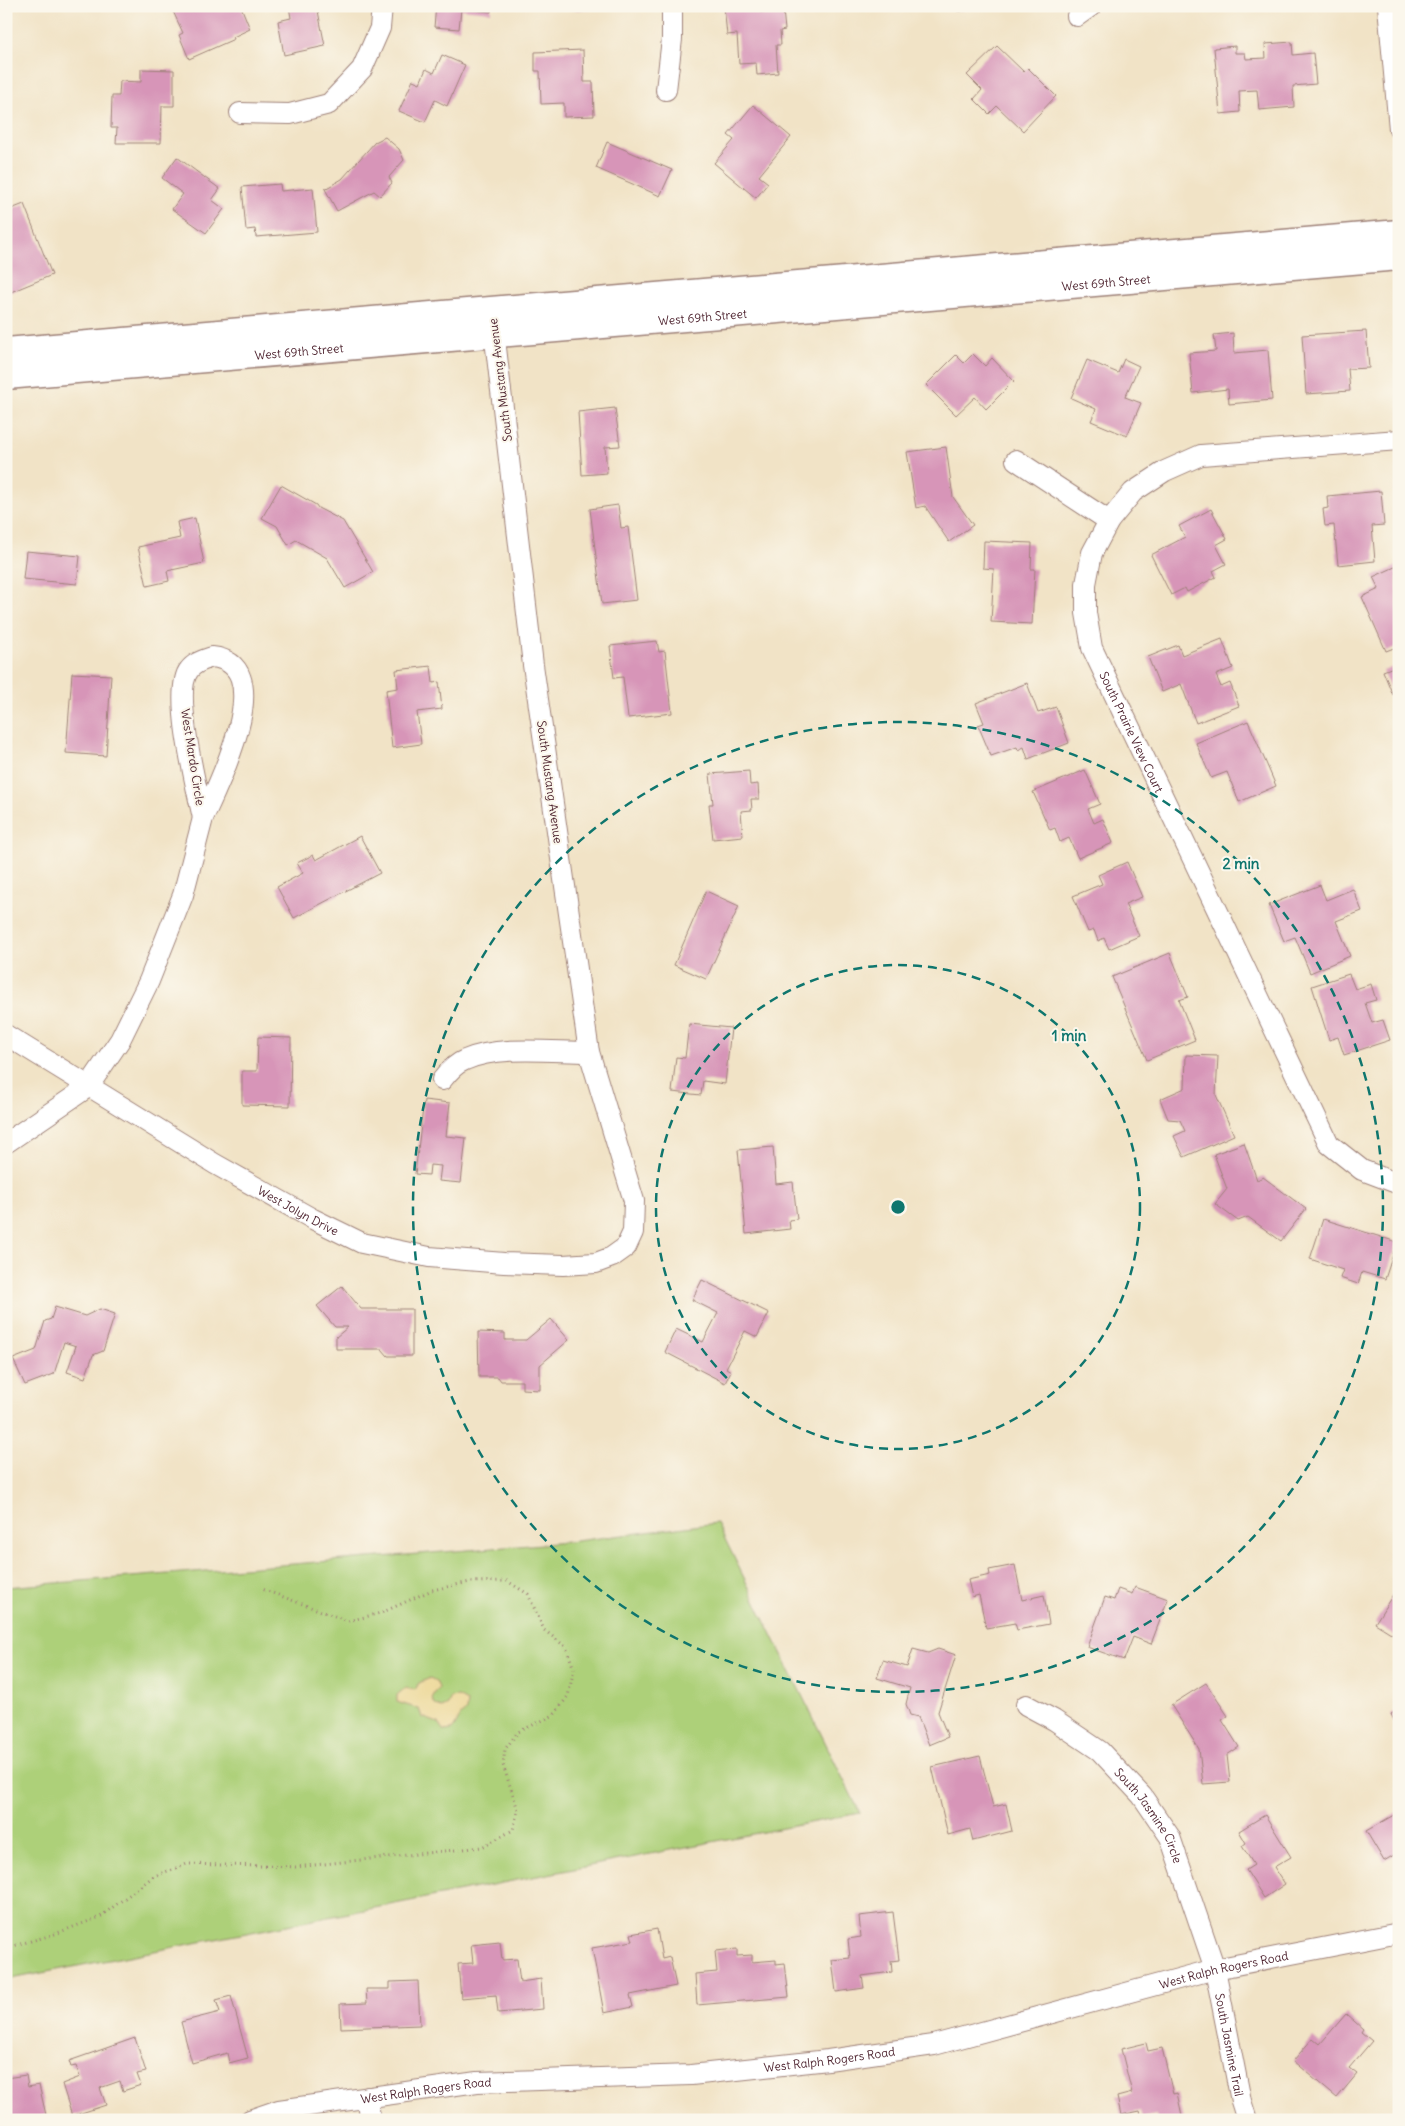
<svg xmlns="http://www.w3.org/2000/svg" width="1405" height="2126" font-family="Delius,sans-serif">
<rect width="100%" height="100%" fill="#fbf7ec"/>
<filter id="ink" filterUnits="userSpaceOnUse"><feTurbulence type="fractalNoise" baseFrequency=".02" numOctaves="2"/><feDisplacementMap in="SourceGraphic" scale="10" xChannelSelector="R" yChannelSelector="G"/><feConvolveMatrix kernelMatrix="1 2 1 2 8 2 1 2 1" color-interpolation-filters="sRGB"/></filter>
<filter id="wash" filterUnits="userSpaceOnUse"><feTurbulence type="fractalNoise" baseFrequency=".0096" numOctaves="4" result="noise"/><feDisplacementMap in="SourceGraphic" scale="20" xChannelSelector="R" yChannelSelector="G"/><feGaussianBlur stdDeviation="1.12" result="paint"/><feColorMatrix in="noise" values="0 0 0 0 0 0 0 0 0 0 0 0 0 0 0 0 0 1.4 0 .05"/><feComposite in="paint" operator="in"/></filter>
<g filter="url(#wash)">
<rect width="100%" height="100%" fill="#f1e3c6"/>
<!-- green -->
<path fill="#add079" stroke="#7c7852" d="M717,1523L860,1813L6,1980V1587L568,1542Z"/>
<!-- sand -->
<path fill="#eeda9e" stroke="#9c7c64" d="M430,1678L436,1681L439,1688L432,1699L436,1706L442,1708L448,1705L451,1698L458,1697L467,1702L466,1711C458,1716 458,1723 452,1730L444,1731L438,1723L422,1717L419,1709L397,1702V1695L405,1688L415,1690L419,1683Z"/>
<g id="blocks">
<!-- building -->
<g fill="#d795b8">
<path d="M177,6H188L190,12L204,6H248L242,9L250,29L233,37L234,39L189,59L179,35L183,33L172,9Z"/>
<path d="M289,6H317L325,46L284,55L278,21L291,18Z"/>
<path d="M436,6H491V12L461,9L459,29L434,27Z"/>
<path d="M573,6H599V8L573,10Z"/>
<path d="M724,6H759L760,12L783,10L785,30L780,31L781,45H776L778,73L757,75L756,63L739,64L737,34L727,35Z"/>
<path d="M943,6H964L962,11H958Z"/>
<path d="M1292,42L1293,55L1313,53L1316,84L1293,86L1294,107L1259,110L1257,90L1239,91L1240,112L1220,114L1214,48L1235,46V53H1245L1246,59L1266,58L1265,44Z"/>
<path d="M997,46L1024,72L1028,68L1056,96L1023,131L997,106L989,114L974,99L982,90L967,75Z"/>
<path d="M583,50L584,82H593L594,116L564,117V103L541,104L540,71H535V52Z"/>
<path d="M442,55L465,65L447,106L435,100L425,122L399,111L413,80L420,83L426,69L434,73Z"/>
<path d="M141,69L174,70V106H162L161,143H116L117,128H111L112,96H119L120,81L141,82Z"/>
<path d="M753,105L791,137L759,176L768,183L756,198L714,163L734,140L728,135Z"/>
<path d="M385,137L399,149L404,160L389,177L392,183L380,196L374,191L337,211L325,189L342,179L375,142Z"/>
<path d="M607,142L672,170L660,196L596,168Z"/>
<path d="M177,157L220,189L212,200L224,209L206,233L172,209L183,194L162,178Z"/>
<path d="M280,184L281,191L313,188L317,232L256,237L255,229L246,230L242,187Z"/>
<path d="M24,204L52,275L6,294V211Z"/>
<path d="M1366,331L1369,368L1348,369L1350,391L1306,394L1302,335Z"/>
<path d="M1233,333L1234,353L1268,350L1272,400L1229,404L1228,389L1193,393L1189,353L1216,351L1214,335Z"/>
<path d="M973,354L985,366L992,358L1014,381L986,409L975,397L956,415L926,385L956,355L964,363Z"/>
<path d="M1124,359L1139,366L1125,397L1141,403L1127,436L1091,421L1096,409L1071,398L1087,360L1118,373Z"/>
<path d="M615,408L620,446L605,447L607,473L582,475L578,412Z"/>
<path d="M946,447L953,497L973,525L949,542L925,506L916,508L907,452Z"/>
<path d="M281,485L316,505L318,508L343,521L373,572L345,588L327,558L296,540L288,545L277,526L262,518Z"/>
<path d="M1381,491L1384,525L1372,526L1375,561L1338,565L1334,525L1325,526L1323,509L1328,508L1327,496Z"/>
<path d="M618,505L621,528L628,527L637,600L602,604L590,509Z"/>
<path d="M1211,509L1227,539L1216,545L1226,564L1213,571L1216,577L1187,592L1185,588L1171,595L1151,555L1185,537L1179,526Z"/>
<path d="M195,518L204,563L167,571L169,581L147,586L138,547L180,538L177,522Z"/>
<path d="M984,541L1032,543L1031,569H1035L1032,624L991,622L994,569L983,568Z"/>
<path d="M26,551L80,556L77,584L23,579Z"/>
<path d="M1397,566L1399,646L1386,651L1362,597L1379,589L1373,577Z"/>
<path d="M1222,639L1233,668L1216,675L1221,687L1230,683L1239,706L1196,723L1181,684L1162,692L1148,657L1178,645L1182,655Z"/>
<path d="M657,641L659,652L665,651L672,713L628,718L623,677L614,678L610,646Z"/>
<path d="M1399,665V693L1393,695L1383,671Z"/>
<path d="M431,666L433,683L439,682L442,709L417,712L421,744L392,748L386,690L398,688L396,670Z"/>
<path d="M72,673L111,675L106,756L66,753Z"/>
<path d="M1027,683L1038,713L1056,707L1069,743L1028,759L1024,747L1018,750L1017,747L991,756L978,725L984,723L976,703Z"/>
<path d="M1248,721L1276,786L1239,802L1227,772L1211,778L1196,743Z"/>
<path d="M1085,770L1100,804L1088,809L1094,823L1103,819L1113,843L1078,858L1069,838L1060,842L1055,828L1050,830L1033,792Z"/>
<path d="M749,771L750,785L758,784L759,799H751L752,810L741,811L743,836L713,839L709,804H713L710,774Z"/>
<path d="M360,836L380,873L294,918L277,887L303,873L297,863L313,855L316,860Z"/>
<path d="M1127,862L1142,897L1125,904L1139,936L1109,949L1104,938L1098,941L1094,930L1088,932L1073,896L1102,884L1098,875Z"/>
<path d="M1320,885L1326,900L1353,889L1362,911L1336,921L1350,956L1310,973L1295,937L1284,941L1269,905Z"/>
<path d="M706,891L739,906L706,979L674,965Z"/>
<path d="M1170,953L1188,997L1179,1000L1195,1040L1147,1060L1112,977Z"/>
<path d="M1349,974L1355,989L1371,984L1376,1000L1365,1003L1372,1023L1383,1020L1390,1040L1344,1055L1338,1037L1329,1040L1312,986Z"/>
<path d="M689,1024L731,1028L725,1084L703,1081L701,1095L672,1092L676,1057L685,1058Z"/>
<path d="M258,1037L291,1038L290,1106L242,1105V1071H257Z"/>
<path d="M1186,1055L1218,1056L1216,1095L1234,1135L1184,1157L1174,1136L1185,1131L1180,1120L1168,1119L1160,1099L1185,1088Z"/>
<path d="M424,1100L450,1103L446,1136L466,1138L461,1183L439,1181L441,1166L430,1165L429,1175L415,1174Z"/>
<path d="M1244,1143L1257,1180L1263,1177L1306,1209L1281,1241L1248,1217L1238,1221L1215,1204L1227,1189L1214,1154Z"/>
<path d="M773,1147L776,1184L793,1182L797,1219L789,1220L790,1229L746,1234L738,1150Z"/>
<path d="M1323,1219L1397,1242L1385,1279L1362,1272L1358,1284L1340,1278L1343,1270L1310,1259Z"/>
<path d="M702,1280L769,1313L757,1337L745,1331L726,1368L731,1371L725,1383L665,1352L676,1329L703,1342L718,1313L692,1300Z"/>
<path d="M342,1286L361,1309H412V1356H388L382,1349H336V1337L348,1327H335L317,1306Z"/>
<path d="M55,1307L85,1316L100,1309L115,1314L103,1351L93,1355L85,1378L67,1372L76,1346L64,1342L54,1374L25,1385L13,1359L36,1350L45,1321L51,1319Z"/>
<path d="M551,1319L569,1340L540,1365V1390L522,1389V1381H501L498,1377H479L478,1332L505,1333V1340H526Z"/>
<path d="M1015,1565L1022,1600L1044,1595L1049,1624L1017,1630L1015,1623L986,1628L979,1595L972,1597L968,1580L990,1575L989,1570Z"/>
<path d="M1399,1585V1638L1375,1623Z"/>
<path d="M1135,1587L1168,1599L1151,1644L1133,1637L1124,1660L1087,1647L1105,1597L1114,1600L1118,1589L1132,1594Z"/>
<path d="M913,1649L928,1653L938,1649L956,1655L938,1712L948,1737L929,1745L918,1717L910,1715L906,1704L910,1688L877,1678L883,1660L907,1667Z"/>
<path d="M1206,1683L1228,1716L1222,1720L1239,1747L1227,1755L1230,1782L1203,1784L1199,1749L1171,1705Z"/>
<path d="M1399,1710V1731L1391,1714Z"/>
<path d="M980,1756L993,1807L1006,1804L1012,1831L973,1841L970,1829L948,1835L932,1767Z"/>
<path d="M1399,1812V1852L1384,1861L1366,1831Z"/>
<path d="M1265,1815L1291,1857L1274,1867L1285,1884L1264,1898L1246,1870L1254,1865L1242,1846L1246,1843L1239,1831Z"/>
<path d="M893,1912L899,1960L891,1961L892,1972L862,1976L864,1988L836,1992L832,1960L850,1958L848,1939L861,1937L859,1916Z"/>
<path d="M657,1929L662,1959L670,1957L676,1986L630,1995L633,2007L604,2013L592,1948L633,1941L631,1934Z"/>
<path d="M500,1942L502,1960L517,1959L520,1982L541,1979L543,2009L498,2013L496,1995L461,1998L458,1964L473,1963L471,1945Z"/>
<path d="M737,1949V1956L752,1955V1962L776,1960V1964L785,1963L789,1997L697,2005L695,1974L717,1972L715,1951Z"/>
<path d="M418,1981L420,2025L341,2028L340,2004L367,2003L366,1989H390V1982Z"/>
<path d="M231,1996L248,2058L229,2063L227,2053L192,2063L181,2022L220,2012L216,2000Z"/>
<path d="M1346,2014L1363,2029L1361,2032L1372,2041L1349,2068L1357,2074L1337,2098L1293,2061L1313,2038L1320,2044Z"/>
<path d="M135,2038L146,2072L137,2074L141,2085L123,2091L120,2081L100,2088L106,2105L72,2116L62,2084L80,2077L76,2066L71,2067L69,2061Z"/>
<path d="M1146,2043L1148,2051L1162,2048L1173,2094L1177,2093L1183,2120H1157L1156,2115L1142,2118L1140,2111L1121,2115L1117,2097L1132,2093L1121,2049Z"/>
<path d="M26,2075L28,2087L39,2085L46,2115L29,2120H6V2078Z"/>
</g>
</g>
</g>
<g filter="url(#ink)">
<use href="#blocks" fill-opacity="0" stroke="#9e8178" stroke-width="1"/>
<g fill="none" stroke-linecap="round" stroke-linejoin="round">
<!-- minor casing -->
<g stroke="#9e8178" stroke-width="22">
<g id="minor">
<path d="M1388,6L1399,129"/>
<path d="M1077,16L1091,6"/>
<path d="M666,90L672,39V6"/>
<path d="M240,113L290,114L329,104L362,69L380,28L382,6"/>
<path id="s1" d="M1399,440L1201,455L1165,471L1133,492L1109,521L1092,553L1086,584V613L1092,648L1329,1144L1362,1170L1399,1184"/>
<path d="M1016,460L1109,521"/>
<path d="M212,657C280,664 218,785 203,818C197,790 172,691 189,670C195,662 204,660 212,657Z"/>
<path id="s2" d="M6,1035L215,1164L313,1219L362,1243L429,1257L504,1263L563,1265L596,1263L612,1257L626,1247L633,1232L634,1201L589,1052L533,665L493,322"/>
<path d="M442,1080C448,1072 455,1064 465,1060C499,1045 552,1052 589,1052"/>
<path d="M6,1143L88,1087L120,1040L149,981L183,895L203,818"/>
<path id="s3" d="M1026,1705L1054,1720L1100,1751L1142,1796L1170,1837L1215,1969L1241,2101L1247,2120"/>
<path d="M368,2097L370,2120"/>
<path id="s4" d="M250,2120L279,2110L477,2082L691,2075L828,2060L934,2045L1215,1969L1399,1933"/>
</g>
</g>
<!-- major casing -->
<g stroke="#9e8178" stroke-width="29">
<g id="major">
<path d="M6,351L1399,233"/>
<path id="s5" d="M6,376L1399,257"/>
</g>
</g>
<!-- path -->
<path stroke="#9e8178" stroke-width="3" stroke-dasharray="1 4" stroke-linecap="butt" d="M6,1948L52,1935L100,1917L154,1876L187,1864L296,1867L482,1847L513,1830L518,1810L503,1765L505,1749L518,1732L554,1715L568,1696L574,1669L566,1647L544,1630L528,1594L507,1581L470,1582L432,1590L381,1613L348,1621L262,1589"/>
<!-- minor -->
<use href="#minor" stroke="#fff" stroke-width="20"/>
<!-- major -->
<use href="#major" stroke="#fff" stroke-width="26"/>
</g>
</g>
<!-- distance rings -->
<g fill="none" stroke="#0f766e" stroke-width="2.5" stroke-dasharray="9 6">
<circle cx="898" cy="1207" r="242"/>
<circle cx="898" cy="1207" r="485"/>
</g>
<g text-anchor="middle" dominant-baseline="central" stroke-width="4" stroke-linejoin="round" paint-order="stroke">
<!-- street labels -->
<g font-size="12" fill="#4a1f2b" stroke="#fbf7ec">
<text stroke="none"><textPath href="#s5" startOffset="1104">West 69th Street</textPath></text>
<text stroke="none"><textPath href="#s5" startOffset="699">West 69th Street</textPath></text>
<text stroke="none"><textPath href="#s5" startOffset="294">West 69th Street</textPath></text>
<text transform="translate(500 380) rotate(-97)">South Mustang Avenue</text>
<text stroke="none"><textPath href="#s1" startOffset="539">South Prairie View Court</textPath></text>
<text transform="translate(193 757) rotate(81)">West Mardo Circle</text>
<text transform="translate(550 782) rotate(82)">South Mustang Avenue</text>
<text stroke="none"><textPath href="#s2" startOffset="341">West Jolyn Drive</textPath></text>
<text stroke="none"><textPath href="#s3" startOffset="169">South Jasmine Circle</textPath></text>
<text stroke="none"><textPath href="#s4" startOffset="989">West Ralph Rogers Road</textPath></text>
<text stroke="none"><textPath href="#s3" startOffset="415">South Jasmine Trail</textPath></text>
<text stroke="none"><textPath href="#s4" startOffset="584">West Ralph Rogers Road</textPath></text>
<text stroke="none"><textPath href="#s4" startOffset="179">West Ralph Rogers Road</textPath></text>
</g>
</g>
<circle cx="898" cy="1207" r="8" fill="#0f766e" stroke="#fbf7ec" stroke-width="2.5"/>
<g font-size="15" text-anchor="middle" font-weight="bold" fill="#0f766e" stroke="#fbf7ec" stroke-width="4" stroke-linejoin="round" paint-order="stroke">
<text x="1241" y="869">2 min</text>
<text x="1069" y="1041">1 min</text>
</g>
<!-- margin -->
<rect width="1405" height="2126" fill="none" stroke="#fbf7ec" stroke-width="25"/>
</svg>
